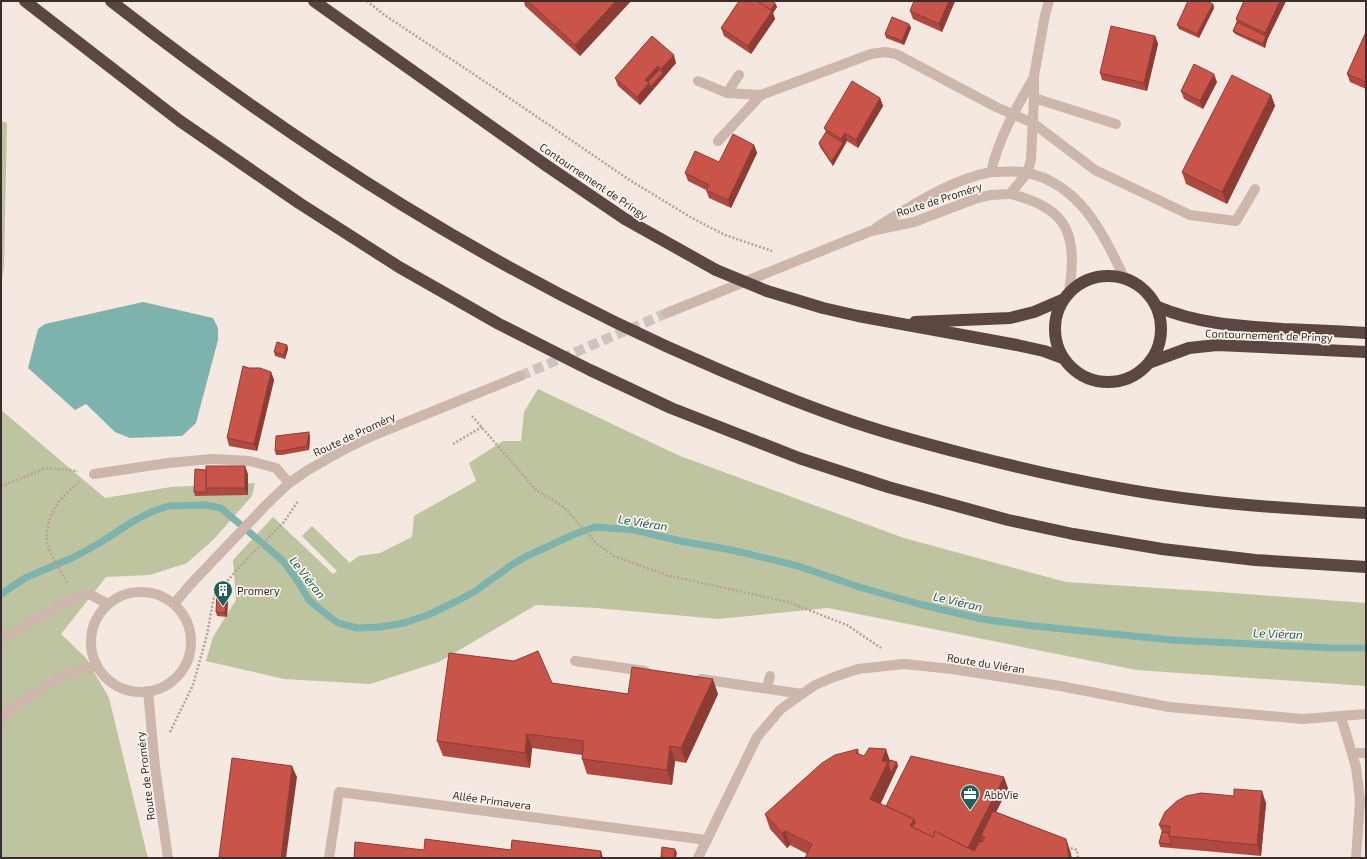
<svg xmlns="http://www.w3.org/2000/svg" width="1367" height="859" font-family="'Exo 2',sans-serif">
<rect width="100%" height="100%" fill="#f4e8e1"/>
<!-- green -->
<g fill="#bec4a0">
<path d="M1,121L7,123L4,267L1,284Z"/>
<path d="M538,389L680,456L904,538L1066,582L1219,592L1366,603V686L1137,670L828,608L718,619L596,608L536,605L439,662L370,684L284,679L206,661L213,637L236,600L233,560L273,517L333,574L337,571L302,536L312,526L349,562L348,564L359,556L380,553L412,537L414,516L476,481L469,463L503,441H521L524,412Z"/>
<path d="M1,410L105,498L171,487L255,483L252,496L214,539L187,563L150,575L106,577L61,634L86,658L109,698L148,858H1Z"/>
</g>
<!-- water -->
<path fill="#7eb2ad" d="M143,302L213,318L218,328V340L196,423L182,436L130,438L115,432L86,404L75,410L28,368L38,329L45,324Z"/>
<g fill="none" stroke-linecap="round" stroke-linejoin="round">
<!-- stream -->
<path stroke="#7eb2ad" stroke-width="7" d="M1,594L25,578L74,557L98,544L132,522L153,511L169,506L206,505L221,508L283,561L297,580L309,600L322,611L338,623L357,628L380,627L404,623L428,615L455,602L474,592L513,564L527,556L575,534L595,527L635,530L680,541L732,550L798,566L859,587L919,604L982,619L1034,626L1172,640L1331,648H1366"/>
<!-- minor-tunnel -->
<path stroke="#cfc3bd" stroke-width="10" stroke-dasharray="10 5" stroke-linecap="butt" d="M520,376L667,313"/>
<!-- path -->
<g stroke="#b9a096" stroke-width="2.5" stroke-dasharray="2 2" stroke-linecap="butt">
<path d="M367,1L383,14L505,95L628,179L692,218L725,235L772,251"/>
<path d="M472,416L536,490L564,507L597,544L614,556L666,575L788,602L847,625L881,648"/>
<path d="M453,444L482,427"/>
<path d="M1,486L47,468L78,471"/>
<path d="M67,583C62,574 51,555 48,546C42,521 60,495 80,482"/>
<path d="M170,732L193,685L207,635L214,596L244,562L284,522L298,501"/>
<path d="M1067,847L1077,850L1078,858"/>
</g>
<!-- minor -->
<g stroke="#cdb6ac" stroke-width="10">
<path d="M698,81L727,93L761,95L871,54L885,52L896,54L996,107L1033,123L1095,170L1190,215L1236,221L1255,189"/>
<path d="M727,93L739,75"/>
<path d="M1034,98L1116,124"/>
<path d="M718,141L761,95"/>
<path d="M991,172C1003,172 1016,170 1028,173C1081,185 1103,234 1125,279"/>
<path d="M1010,194C1071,208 1077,237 1069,293"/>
<path d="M877,227C913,205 950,180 991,172C999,137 1016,108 1034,77"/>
<path d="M667,313L871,231L914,222L977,198L991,195L1010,194L1027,173L1031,160L1034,98V76L1045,15L1049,1"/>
<path d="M94,474L168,463L212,459L250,461L276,468L289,483"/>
<circle cx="141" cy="642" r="50"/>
<path d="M174,604L189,586L266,505L289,483L308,470L345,449L372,436L520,376"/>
<path d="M1,639L79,595H91L108,604"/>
<path d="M575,661L645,671"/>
<path d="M701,679L802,694"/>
<path d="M767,688L770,676"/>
<path d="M148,691L155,767L168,858"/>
<path d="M1341,717L1356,767L1360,800L1356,858"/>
<path d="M1,719L10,709L61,676L97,665"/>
<path d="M1353,753H1366"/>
<path d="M329,858L339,792L707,840"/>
<path d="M698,858L757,737L781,709L802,694L815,685L834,677L858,669L904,664L952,669L1060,686L1169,707L1303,719L1366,714"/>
</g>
<!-- highway -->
<g stroke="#5c4642" stroke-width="12">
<path d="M25,1L180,121L299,203L399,267L499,324L590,370L671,408L799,458L888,487L1008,520L1073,534L1162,549L1255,560L1366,567"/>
<path d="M111,1C299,148 499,276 720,370C760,387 801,404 842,418C884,433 926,444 969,455C1047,475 1127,492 1207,501C1260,507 1313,510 1366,513"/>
<path d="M314,1L547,166L625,219L716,270"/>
<circle cx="1108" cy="329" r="53"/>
<path d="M767,291L823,308L858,316L1017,345L1044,351L1063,358"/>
<path d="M1158,307C1198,324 1240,326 1283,329C1311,330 1338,331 1366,333"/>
<path d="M915,322L1010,318L1034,312L1062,300"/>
<path d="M1151,362L1189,348L1217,345L1366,352"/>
</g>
<!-- highway-bridge -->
<path stroke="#5c4642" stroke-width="12" d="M716,270L767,291"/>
</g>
<!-- wall -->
<g fill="#ad4940">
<path d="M524,1H631L580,56L525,6Z"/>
<path d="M955,1L942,32L913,19L910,11Z"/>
<path d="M1244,1H1286L1267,40L1265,48L1235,34L1233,31L1237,22L1236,19Z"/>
<path d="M775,3L777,7L773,13L775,19L751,54L724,36L721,28Z"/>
<path d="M1213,4L1214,8L1199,38L1179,29L1177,25Z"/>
<path d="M909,24L911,28L904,45L886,38L885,34Z"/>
<path d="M1366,32V89L1350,82L1347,74Z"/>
<path d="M652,36L676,63L640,105L618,86L615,78Z"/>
<path d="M1155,36L1158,44L1147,91L1102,80L1100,73Z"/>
<path d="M1217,82L1203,109L1184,99L1181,91Z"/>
<path d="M1271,95L1275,106L1227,204L1186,184L1182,172Z"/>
<path d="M880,98L883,106L858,148L847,141L833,166L820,147L819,143L826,132L824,128Z"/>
<path d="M754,145L757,153L731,208L709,198L706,190L688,181L685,173L719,162Z"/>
<path d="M287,345L288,349L285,359L275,356L274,352Z"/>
<path d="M249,368L271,372L274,380L257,451L229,446L227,438Z"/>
<path d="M310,436L309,450L282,455H276L275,451Z"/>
<path d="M248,474V495L195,496L194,492Z"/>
<path d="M227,595L228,599L227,617L217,616L216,612Z"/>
<path d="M552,683L628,694H718L686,763L675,761L672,785L587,774L582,759V755L532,748L530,768L443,756L437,741Z"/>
<path d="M858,749L859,754L864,756L890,760L898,766L880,804L886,806L1008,788L996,812L1066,839L1071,854H807L790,845L787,848L770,829L765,814Z"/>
<path d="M1266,803L1261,856L1160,847L1159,843L1162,832L1159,825Z"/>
</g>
<!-- shaded-wall -->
<g fill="#8d3c34">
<path d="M616,1H631L580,56L575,45Z"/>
<path d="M949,1H955L942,32L939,24Z"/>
<path d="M1280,1H1286L1267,40L1265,48L1263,44L1266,36L1265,33Z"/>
<path d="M775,3L777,7L773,13L775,19L751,54L748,46L769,12Z"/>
<path d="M1213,4L1214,8L1199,38L1197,34Z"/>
<path d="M909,24L911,28L904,45L902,41Z"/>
<path d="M1155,36L1158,44L1147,91L1144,83Z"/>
<path d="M674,55L676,63L640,105L637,97L645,80L658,66L660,74L663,73L661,69Z"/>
<path d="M1214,74L1217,82L1203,109L1200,101Z"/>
<path d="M1271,95L1275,106L1227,204L1222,192Z"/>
<path d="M880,98L883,106L858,148L856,140Z"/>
<path d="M845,133L847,141L833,166L831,162L843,143L841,139Z"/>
<path d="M754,145L757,153L731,208L728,200Z"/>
<path d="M287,345L288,349L285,359L284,355Z"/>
<path d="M271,372L274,380L257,451L254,444Z"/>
<path d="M309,432L310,436L309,450L307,446Z"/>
<path d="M245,466L248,474V495L245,488Z"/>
<path d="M227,595L228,599L227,617L225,613Z"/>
<path d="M713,679L718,694L686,763L681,748Z"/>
<path d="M527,734L532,748L530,768L525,753Z"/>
<path d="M670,746L675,761L672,785L667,770Z"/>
<path d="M886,749L891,764L897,762L898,766L876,814L870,799Z"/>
<path d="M292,766L297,777L286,858H281Z"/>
<path d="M1004,777L1008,788L984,837L981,836L982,839L973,858L967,850Z"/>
<path d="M1262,791L1266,803L1261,856L1257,845Z"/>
<path d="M914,819L919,833L910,826Z"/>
<path d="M785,831L790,845L787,848L782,833Z"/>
<path d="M1066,839L1071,854L1072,858H1069Z"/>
<path d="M675,849L677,853L676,858H674Z"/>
<path d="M601,851L603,858H600Z"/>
</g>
<!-- building -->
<g fill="#c9554a" stroke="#8d3c34">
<path d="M528,1H616L575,45Z"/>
<path d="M739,1H757L772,11L748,46L721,28Z"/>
<path d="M757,1H772L775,3L771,10Z"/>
<path d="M914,1H949L939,24L910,11Z"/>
<path d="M1188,1H1206L1213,4L1197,34L1177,25Z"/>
<path d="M1244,1H1280L1265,33L1236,19Z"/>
<path d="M892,17L909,24L902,41L885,34Z"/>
<path d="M1237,22L1266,36L1263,44L1233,31Z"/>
<path d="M1111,26L1155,36L1144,83L1100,73Z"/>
<path d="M1366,32V82L1347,74Z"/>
<path d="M652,36L674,55L661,69L658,66L645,80L649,83L637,97L615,78Z"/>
<path d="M1194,64L1214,74L1200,101L1181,91Z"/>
<path d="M659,70L663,73L650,87L649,83L648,82Z"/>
<path d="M1232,75L1271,95L1222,192L1182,172Z"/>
<path d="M852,81L880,98L856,140L845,133L841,139L824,128Z"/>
<path d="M826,132L843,143L831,162L819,143Z"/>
<path d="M733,134L754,145L728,200L706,190L709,185L685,173L695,151L719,162Z"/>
<path d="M277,342L287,345L284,355L274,352Z"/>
<path d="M243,366L249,368H260L271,372L254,444L227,438Z"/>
<path d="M309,432L307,446L281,451H275L276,436Z"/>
<rect x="206" y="466" width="39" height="22"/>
<path d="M195,469L206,470V488L207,492H194Z"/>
<path d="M217,594L227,595L225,613L216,612Z"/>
<path d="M538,651L552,683L628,694L632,667L713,679L681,748L670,746L667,770L582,759L584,741L527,734L525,753L437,741L449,653L514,661Z"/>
<path d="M869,748L886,749L882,761L888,762L870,799L914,819L910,826L933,837L935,831L974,851L980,841L982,842L985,837L981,836L993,811L1066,839L1069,858H805L812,844L785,831L782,833L765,814L822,763L835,755L858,749L856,753L864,756Z"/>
<path d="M911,756L1004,777L968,848L935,831L933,837L912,827L915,823L914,819L886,806Z"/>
<path d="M232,758L292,766L281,858H226L219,857Z"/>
<path d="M890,760L897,762L891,773L888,764Z"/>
<path d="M1234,789L1262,791L1257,845L1169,836L1170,826L1159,825L1165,812L1177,801L1186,796L1201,793L1234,796Z"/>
<path d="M1162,832L1169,833V836L1172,844L1159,843Z"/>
<path d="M425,839L511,850L512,840L601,851L600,858H354L355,842L424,850Z"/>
<path d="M662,847L675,849L674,858L661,857Z"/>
</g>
<!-- icons -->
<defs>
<g id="building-pin" transform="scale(1)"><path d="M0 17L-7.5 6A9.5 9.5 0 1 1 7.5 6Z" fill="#1e5f59" stroke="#fbf3ee"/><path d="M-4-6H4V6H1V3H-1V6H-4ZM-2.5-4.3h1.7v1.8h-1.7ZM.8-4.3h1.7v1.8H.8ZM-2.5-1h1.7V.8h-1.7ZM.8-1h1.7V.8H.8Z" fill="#fff"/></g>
<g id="office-pin" transform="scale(1)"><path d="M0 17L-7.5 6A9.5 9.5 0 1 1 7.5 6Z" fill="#1e5f59" stroke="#fbf3ee"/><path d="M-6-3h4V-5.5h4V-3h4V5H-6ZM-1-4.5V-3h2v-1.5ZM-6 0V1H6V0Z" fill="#fff"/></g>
</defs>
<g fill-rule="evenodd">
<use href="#building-pin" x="223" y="590"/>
<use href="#office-pin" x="970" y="794"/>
</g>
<g text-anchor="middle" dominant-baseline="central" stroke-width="3.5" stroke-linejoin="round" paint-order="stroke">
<!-- street labels -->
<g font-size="11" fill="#3b2d2b" stroke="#fbf3ee">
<text transform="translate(594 181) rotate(34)">Contournement de Pringy</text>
<text transform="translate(939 199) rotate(-18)">Route de Proméry</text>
<text transform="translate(1269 335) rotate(2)">Contournement de Pringy</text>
<text transform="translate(354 434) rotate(-25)">Route de Proméry</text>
<text transform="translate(986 663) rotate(9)">Route du Viéran</text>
<text transform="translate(145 776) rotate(-97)">Route de Proméry</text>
<text transform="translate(492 800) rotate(8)">Allée Primavera</text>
</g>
<!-- poi labels -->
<g font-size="11" fill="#3b2d2b" stroke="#fbf3ee" text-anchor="start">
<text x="237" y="590">Promery</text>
<text x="984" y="794">AbbVie</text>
</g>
<!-- water labels -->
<g font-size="12" font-style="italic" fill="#1e5f59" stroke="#fbf3ee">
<text transform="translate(643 522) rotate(9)">Le Viéran</text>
<text transform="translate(308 577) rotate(52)">Le Viéran</text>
<text transform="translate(958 601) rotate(13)">Le Viéran</text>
<text transform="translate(1278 633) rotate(2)">Le Viéran</text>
</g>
</g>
<!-- border -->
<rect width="1367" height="859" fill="none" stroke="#3b2d2b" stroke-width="4"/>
</svg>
